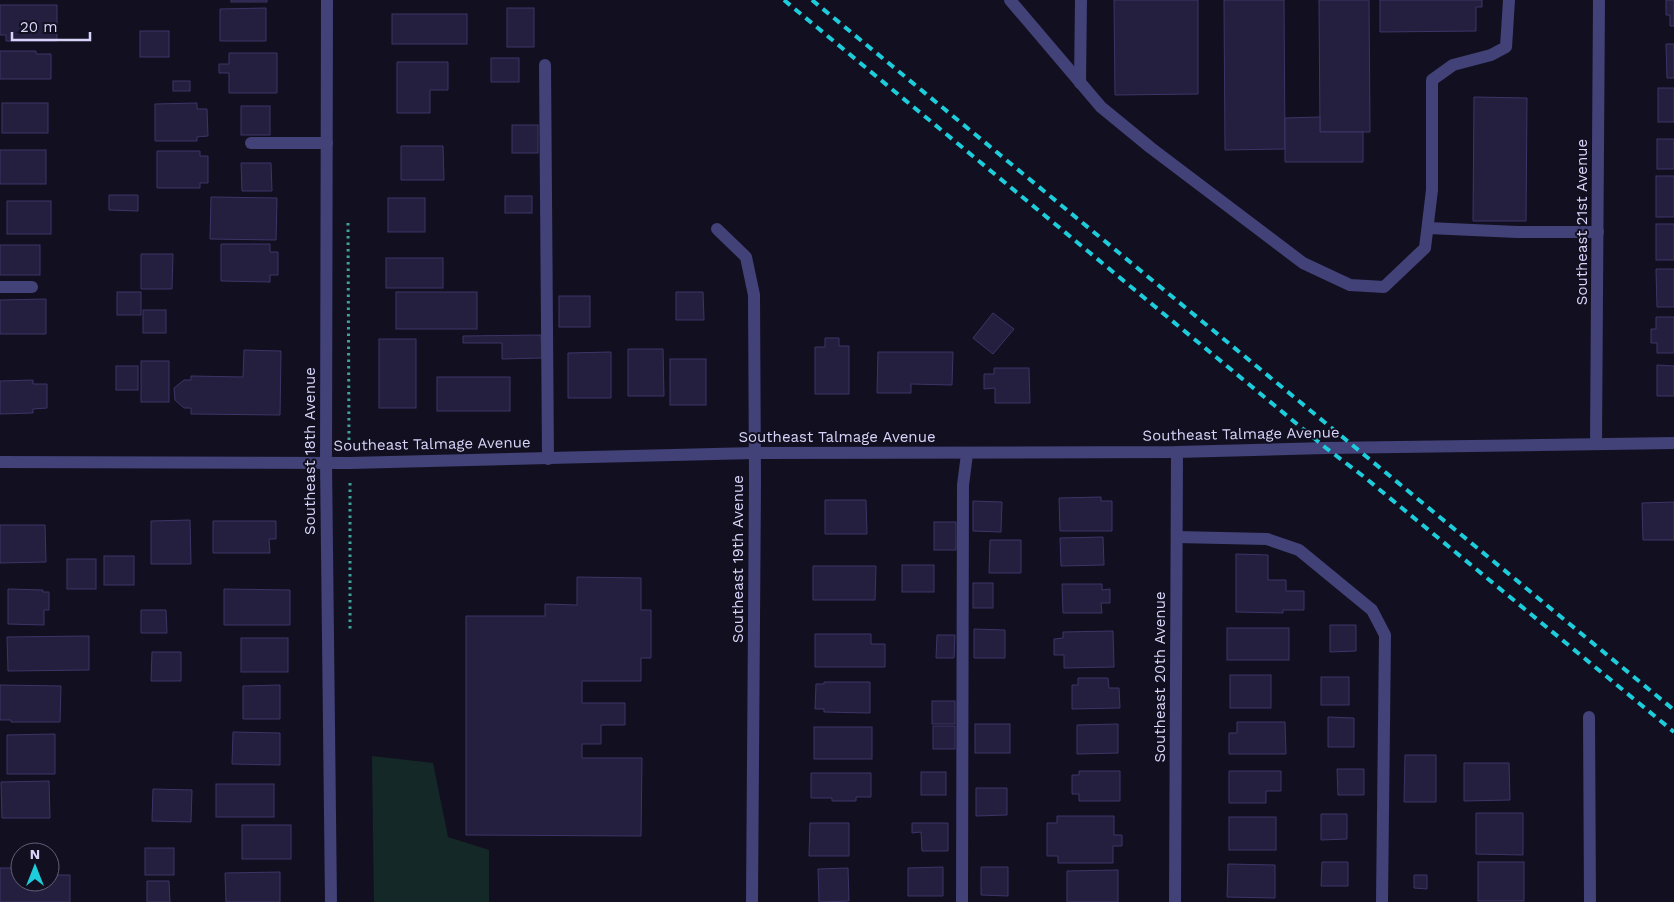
<svg xmlns="http://www.w3.org/2000/svg" width="1674" height="902" font-family="'Work Sans',sans-serif">
<rect width="100%" height="100%" fill="#121020"/>
<!-- green -->
<path fill="#142927" d="M372,756L433,763L448,837L489,850V902H374Z"/>
<!-- building -->
<g fill="#241f3e" stroke="#3d3467">
<rect x="231" y="0" width="36" height="2"/>
<path d="M1114,0H1198V94L1115,95Z"/>
<path d="M1224,0H1284L1285,149L1225,150Z"/>
<path d="M1319,0H1369L1370,132H1320Z"/>
<path d="M1380,0H1482V7H1476V31L1380,32Z"/>
<path d="M1666,0H1674V26H1670V15H1666Z"/>
<path d="M0,5H57V41H6V35H0Z"/>
<path d="M266,8V41H220V9Z"/>
<rect x="507" y="8" width="27" height="39"/>
<rect x="392" y="14" width="75" height="30"/>
<rect x="140" y="31" width="29" height="26"/>
<path d="M1666,44H1674V78H1667Z"/>
<path d="M0,51H36V54H51V79H0Z"/>
<path d="M229,53H277V93H229V73H219V64H229Z"/>
<rect x="491" y="58" width="28" height="24"/>
<path d="M397,62H448V90H430V113H397Z"/>
<rect x="173" y="81" width="17" height="10"/>
<rect x="1658" y="88" width="16" height="34"/>
<path d="M1474,97L1527,98L1526,221H1473Z"/>
<rect x="2" y="103" width="46" height="30"/>
<path d="M197,103V109H207L208,136L197,137V141H155V104Z"/>
<rect x="241" y="106" width="29" height="29"/>
<path d="M1320,117V132H1363V162H1285V118Z"/>
<rect x="512" y="125" width="26" height="28"/>
<rect x="1657" y="139" width="17" height="30"/>
<path d="M401,146H443L444,180H401Z"/>
<rect x="0" y="150" width="46" height="34"/>
<path d="M157,151H200V156H208V183H200V188H157Z"/>
<path d="M241,163H271L272,191H242Z"/>
<rect x="1656" y="176" width="18" height="41"/>
<path d="M109,195H138V211L109,210Z"/>
<rect x="505" y="196" width="27" height="17"/>
<path d="M211,197L277,198L276,240L210,239Z"/>
<rect x="388" y="198" width="37" height="34"/>
<rect x="7" y="201" width="44" height="33"/>
<rect x="1656" y="224" width="18" height="36"/>
<path d="M221,244H270V252H278V275H270V282L221,281Z"/>
<rect x="0" y="245" width="40" height="30"/>
<path d="M141,254H173L172,289H141Z"/>
<rect x="386" y="258" width="57" height="30"/>
<path d="M1656,269H1674V307H1657Z"/>
<rect x="117" y="292" width="24" height="23"/>
<rect x="396" y="292" width="81" height="37"/>
<path d="M676,292H703L704,320H676Z"/>
<rect x="559" y="296" width="31" height="31"/>
<path d="M46,299V334H0V300Z"/>
<rect x="143" y="310" width="23" height="23"/>
<path d="M993,313L1014,329L993,354L973,338Z"/>
<path d="M1656,317H1674V353H1657V343H1651V329H1656Z"/>
<path d="M541,335L542,358L502,359V343H463V336Z"/>
<path d="M825,338H839V346H849V394H815V347H825Z"/>
<rect x="379" y="339" width="37" height="69"/>
<path d="M628,349H663L664,396H628Z"/>
<path d="M244,350L281,351L280,415L191,414V408H184L175,400L174,388L184,380H191V376L243,377Z"/>
<path d="M611,352V398H568V353Z"/>
<path d="M878,352H953L952,385L911,384V393H877Z"/>
<rect x="670" y="359" width="36" height="46"/>
<rect x="141" y="361" width="28" height="41"/>
<path d="M1657,365L1674,366V396H1657Z"/>
<rect x="116" y="366" width="22" height="24"/>
<path d="M994,368H1029L1030,403H995V388L984,389V374H994Z"/>
<rect x="437" y="377" width="73" height="34"/>
<path d="M33,380V384H47V408L33,409V413L0,414V381Z"/>
<path d="M1101,497V501H1112V531H1060L1059,498Z"/>
<path d="M825,500H866L867,534H825Z"/>
<path d="M973,501L1002,502L1001,532L973,531Z"/>
<path d="M1674,502V540H1643L1642,503Z"/>
<path d="M190,520L191,564H151V521Z"/>
<path d="M213,521H276V539H269L270,553H213Z"/>
<rect x="934" y="522" width="22" height="28"/>
<path d="M0,525H45L46,562L0,563Z"/>
<path d="M1103,537L1104,565L1061,566L1060,538Z"/>
<path d="M990,540H1021V573H989Z"/>
<path d="M1236,554L1268,555V580H1286V591H1304V610H1283V613L1236,612Z"/>
<rect x="104" y="556" width="30" height="29"/>
<rect x="67" y="559" width="29" height="30"/>
<rect x="902" y="565" width="32" height="27"/>
<path d="M813,566H876L875,600H813Z"/>
<path d="M577,577L641,578V610H651V658H641V681H582V703H625V725H601V744H582V758H642L641,836L466,835V616H545V604L577,605Z"/>
<rect x="973" y="583" width="20" height="25"/>
<path d="M1062,584H1102V590L1110,589V603H1101L1102,613H1063Z"/>
<path d="M8,589L43,590V592H49V610H44V625L8,624Z"/>
<path d="M224,589L290,590V625H224Z"/>
<path d="M141,610H166L167,633H141Z"/>
<path d="M1330,625H1356V651L1330,652Z"/>
<rect x="1227" y="628" width="62" height="32"/>
<path d="M974,629L1005,630V658H974Z"/>
<path d="M1113,631L1114,667L1064,668V655H1054V639L1063,638V632Z"/>
<path d="M815,634H871V644H885V667H815Z"/>
<path d="M937,635H955L954,658H936Z"/>
<path d="M89,636V670L8,671L7,637Z"/>
<rect x="241" y="638" width="47" height="34"/>
<path d="M152,652H181V681H151Z"/>
<rect x="1230" y="675" width="41" height="33"/>
<rect x="1321" y="677" width="28" height="28"/>
<path d="M1078,678H1108L1109,688H1119L1120,708L1072,709V685H1078Z"/>
<path d="M824,682H870V713L824,712V709H815L816,684H824Z"/>
<path d="M0,685L61,686L60,722H11V720H0Z"/>
<path d="M280,685V719H243V686Z"/>
<rect x="932" y="701" width="23" height="23"/>
<path d="M1328,717L1354,718V747H1328Z"/>
<path d="M1237,722H1285L1286,754H1229V733H1237Z"/>
<rect x="975" y="724" width="35" height="29"/>
<path d="M1118,724V753L1077,754V725Z"/>
<rect x="933" y="726" width="22" height="23"/>
<rect x="814" y="727" width="58" height="32"/>
<path d="M233,732L280,733V765L232,764Z"/>
<path d="M55,734V774H7V735Z"/>
<path d="M1405,755H1436V802H1404Z"/>
<path d="M1464,763H1509L1510,800L1464,801Z"/>
<path d="M1337,769H1364V795H1338Z"/>
<path d="M1079,771H1120V801H1079V794H1072V775H1079Z"/>
<path d="M1229,771H1281V791H1266V803H1229Z"/>
<rect x="921" y="772" width="25" height="23"/>
<path d="M811,773H871V797H856V801H832V798H811Z"/>
<path d="M49,781L50,818H2L1,782Z"/>
<rect x="216" y="784" width="58" height="33"/>
<path d="M976,788H1007V815L976,816Z"/>
<path d="M153,789L192,790L191,822L152,821Z"/>
<path d="M1476,813H1523V855L1476,854Z"/>
<path d="M1321,814H1347V839L1321,840Z"/>
<path d="M1057,816H1114V835H1122V846H1113V863H1058V856H1047V823H1057Z"/>
<rect x="1229" y="817" width="47" height="33"/>
<path d="M810,823H849V856H809Z"/>
<path d="M912,823H948V851H922L921,832L912,833Z"/>
<rect x="242" y="825" width="49" height="34"/>
<rect x="145" y="848" width="29" height="27"/>
<path d="M1322,862H1348V886H1321Z"/>
<rect x="1478" y="862" width="46" height="39"/>
<path d="M1228,864L1275,865V898L1227,897Z"/>
<path d="M943,867V896H908V868Z"/>
<path d="M981,867H1008V896L981,895Z"/>
<path d="M0,868H20V882H50V875H70V902H0Z"/>
<path d="M848,868L849,901L819,902L818,869Z"/>
<path d="M1118,870V902H1067V871Z"/>
<path d="M280,872V902H226L225,873Z"/>
<path d="M1414,875H1427V889L1414,888Z"/>
<path d="M147,881H169L170,902H147Z"/>
</g>
<g fill="none" stroke-linecap="round" stroke-linejoin="round">
<!-- path -->
<g stroke="#3ea39b" stroke-width="3" stroke-dasharray="2.5 4" stroke-linecap="butt">
<path d="M348,223L349,444"/>
<path d="M350,483V631"/>
</g>
<!-- minor -->
<g stroke="#424178" stroke-width="12">
<path d="M327,0L326,462L331,902"/>
<path d="M1010,0L1101,107L1151,148L1303,263L1350,285L1384,287L1425,248L1432,190V80L1453,65L1491,55L1506,47L1509,0"/>
<path d="M545,65L548,459"/>
<path d="M1080,83L1081,0"/>
<path d="M251,143H327"/>
<path d="M1428,228L1517,232H1598"/>
<path d="M717,229L746,257L754,295L755,481L752,902"/>
<path d="M0,287H32"/>
<path d="M1596,444L1599,0"/>
<path d="M0,462L350,463L755,453L1177,452L1326,448L1674,443"/>
<path d="M1177,537L1267,539L1299,550L1372,610L1385,635L1382,902"/>
<path d="M1589,717L1590,902"/>
<path d="M962,902L963,485L967,454"/>
<path d="M1175,902L1177,452"/>
</g>
<!-- rail -->
<g stroke="#1ecddb" stroke-width="4" stroke-dasharray="8 6" stroke-linecap="butt">
<path d="M784,0L1326,448L1363,476L1674,732"/>
<path d="M812,0L1674,710"/>
</g>
</g>
<g text-anchor="middle" dominant-baseline="central" stroke-width="4" stroke-linejoin="round" paint-order="stroke">
<!-- street labels -->
<g font-size="15" fill="#d8d4f9" stroke="#121020">
<text transform="translate(1582 222) rotate(-90)">Southeast 21st Avenue</text>
<text transform="translate(1241 434) rotate(-1)">Southeast Talmage Avenue</text>
<text x="837" y="437">Southeast Talmage Avenue</text>
<text transform="translate(432 444) rotate(-1)">Southeast Talmage Avenue</text>
<text transform="translate(310 451) rotate(-90)">Southeast 18th Avenue</text>
<text transform="translate(738 559) rotate(-90)">Southeast 19th Avenue</text>
<text transform="translate(1160 677) rotate(-90)">Southeast 20th Avenue</text>
</g>
</g>
<!-- north arrow -->
<g transform="translate(35 867)"><circle r="24" fill="#121020" stroke="#615e77"/>
<path d="M0-4L9 19L0 12L-9 19Z" fill="#1ecddb"/>
<text y="-8" font-size="14" font-weight="bold" text-anchor="middle" fill="#d8d4f9">N</text>
</g>
<!-- scale -->
<path d="M12 32v8h78v-8" fill="none" stroke="#d8d4f9" stroke-width="2.5"/>
<text x="20" y="32" font-size="15" fill="#d8d4f9" stroke="#121020" stroke-width="4" paint-order="stroke">20 m</text>
</svg>
